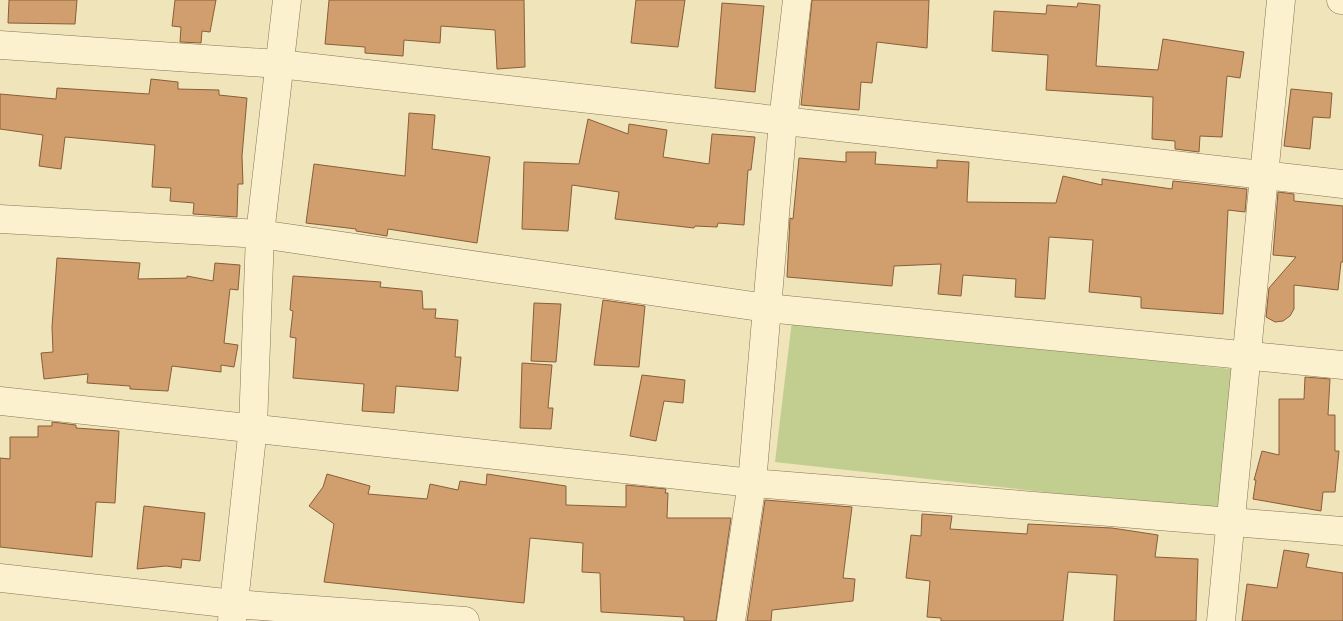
<svg xmlns="http://www.w3.org/2000/svg" width="1343" height="621" font-family="'PT Serif',serif">
<rect width="100%" height="100%" fill="#f0e4bb"/>
<!-- green -->
<path fill="#c2ce8f" d="M792,320L1239,370L1223,512L775,462Z"/>
<!-- building -->
<g fill="#d19e6e" stroke="#895e39">
<path d="M9,0H77L75,24L8,23Z"/>
<path d="M175,0H216L210,32L202,31L201,43L180,42L181,27L172,26Z"/>
<path d="M329,0H524L525,67L497,69L495,30L441,26L440,43L404,40L403,56L365,53V47L325,44Z"/>
<path d="M636,0H685L678,47L631,43Z"/>
<path d="M812,0H929L927,48L877,42L872,83L861,82L859,110L801,105Z"/>
<path d="M722,3L764,6L755,92L715,88Z"/>
<path d="M1078,3L1100,5L1096,66L1158,70L1163,39L1244,52L1240,78L1227,76L1222,137L1200,136L1199,152L1175,149V141L1152,139L1153,97L1046,90L1048,55L992,51L994,11L1046,14L1047,5L1077,7Z"/>
<path d="M151,79L178,82V89L219,90V95L247,98L242,156L243,184H238L237,217L193,214L194,203L170,201L171,188L152,187L155,145L65,137L61,169L39,166L43,135L0,129V94L56,99L57,88L149,94Z"/>
<path d="M1291,89L1332,93L1330,118L1313,117L1310,149L1284,146Z"/>
<path d="M409,113L435,115L432,149L490,157L477,243L388,229L387,236L356,231V229L306,223L314,164L405,176Z"/>
<path d="M588,119L628,134L629,124L667,130L663,157L709,164L712,134L755,137L751,170H748L744,225L718,223L717,227L695,226L694,228L615,219L619,192L572,185L568,231L522,229L524,162L579,164Z"/>
<path d="M846,152H876L875,164L937,168V160L969,162L967,202L1056,203L1063,176L1102,185V179L1172,189L1173,181L1247,189L1245,212L1228,210L1223,314L1141,308V297L1089,292L1093,240L1049,237L1045,299L1015,297L1016,279L963,275L961,296L938,294L941,264L894,266L892,286L787,277L790,218L793,219L799,158L846,162Z"/>
<path d="M1278,192L1294,194V201L1343,206V262H1341L1338,290L1294,285V309L1290,316L1283,321L1275,322L1266,317L1269,288L1296,257L1273,255Z"/>
<path d="M57,258L140,263L138,279L187,278V276L213,281L215,263L240,265L238,290L230,289L224,343L238,345L234,367L221,365V372L172,366L168,391L130,389V386L87,383L88,374L44,379L41,353L53,352L52,327Z"/>
<path d="M293,276L381,282L380,287L422,291L423,309H436L435,318L458,320L455,357H461L458,391L396,386L394,413L362,411L364,384L293,378L296,338L290,337L293,311L290,310Z"/>
<path d="M603,300L645,306L639,367L594,365Z"/>
<path d="M534,303L561,304L556,362L531,361Z"/>
<path d="M522,363L552,365L548,408H553L551,429L520,428Z"/>
<path d="M642,375L685,380L683,403L664,401L656,441L630,436Z"/>
<path d="M1305,377L1330,379L1328,415H1335V451H1339L1335,492H1323L1321,511L1253,499L1256,480H1254L1262,451L1279,455V399H1304Z"/>
<path d="M52,422L76,425V428L119,431L115,503L96,502L92,557L0,547V458L10,459V437H38V426H52Z"/>
<path d="M327,474L370,486L368,494L427,499L430,484L458,490L460,481L486,485L487,474L566,486V505L626,507V485L666,489L665,493H668L667,518H731L716,621H684V617L601,612L600,573L582,572L583,543L530,538L524,603L324,582L334,524L309,506L323,487Z"/>
<path d="M765,500L852,507L843,578L855,579L853,601L772,610L771,621H747Z"/>
<path d="M144,506L205,513L200,561L182,559L181,568L166,566L137,569Z"/>
<path d="M922,514L952,516L950,529L1027,534L1028,524L1112,528L1158,535L1155,557L1198,559L1196,621H1114L1117,575L1068,572L1063,621H941V618L927,617L930,581L906,578L911,535L921,536Z"/>
<path d="M1284,550L1309,554L1306,567L1343,573V621H1242L1247,584L1277,588Z"/>
</g>
<g fill="none" stroke-linecap="round" stroke-linejoin="round">
<!-- minor casing -->
<g stroke="#887454" stroke-width="29">
<g id="minor">
<path d="M1341,0H1343"/>
<path d="M0,45L279,64L1343,184"/>
<path d="M0,219L260,234L767,308L1343,365"/>
<path d="M0,401L752,483L1343,531"/>
<path d="M0,578L234,604L465,621"/>
<path d="M232,621L253,427L260,234L287,0"/>
<path d="M731,621L752,483L783,121L797,0"/>
<path d="M1221,621L1281,0"/>
</g>
</g>
<!-- minor -->
<use href="#minor" stroke="#fbf1ce" stroke-width="28"/>
</g>
</svg>
